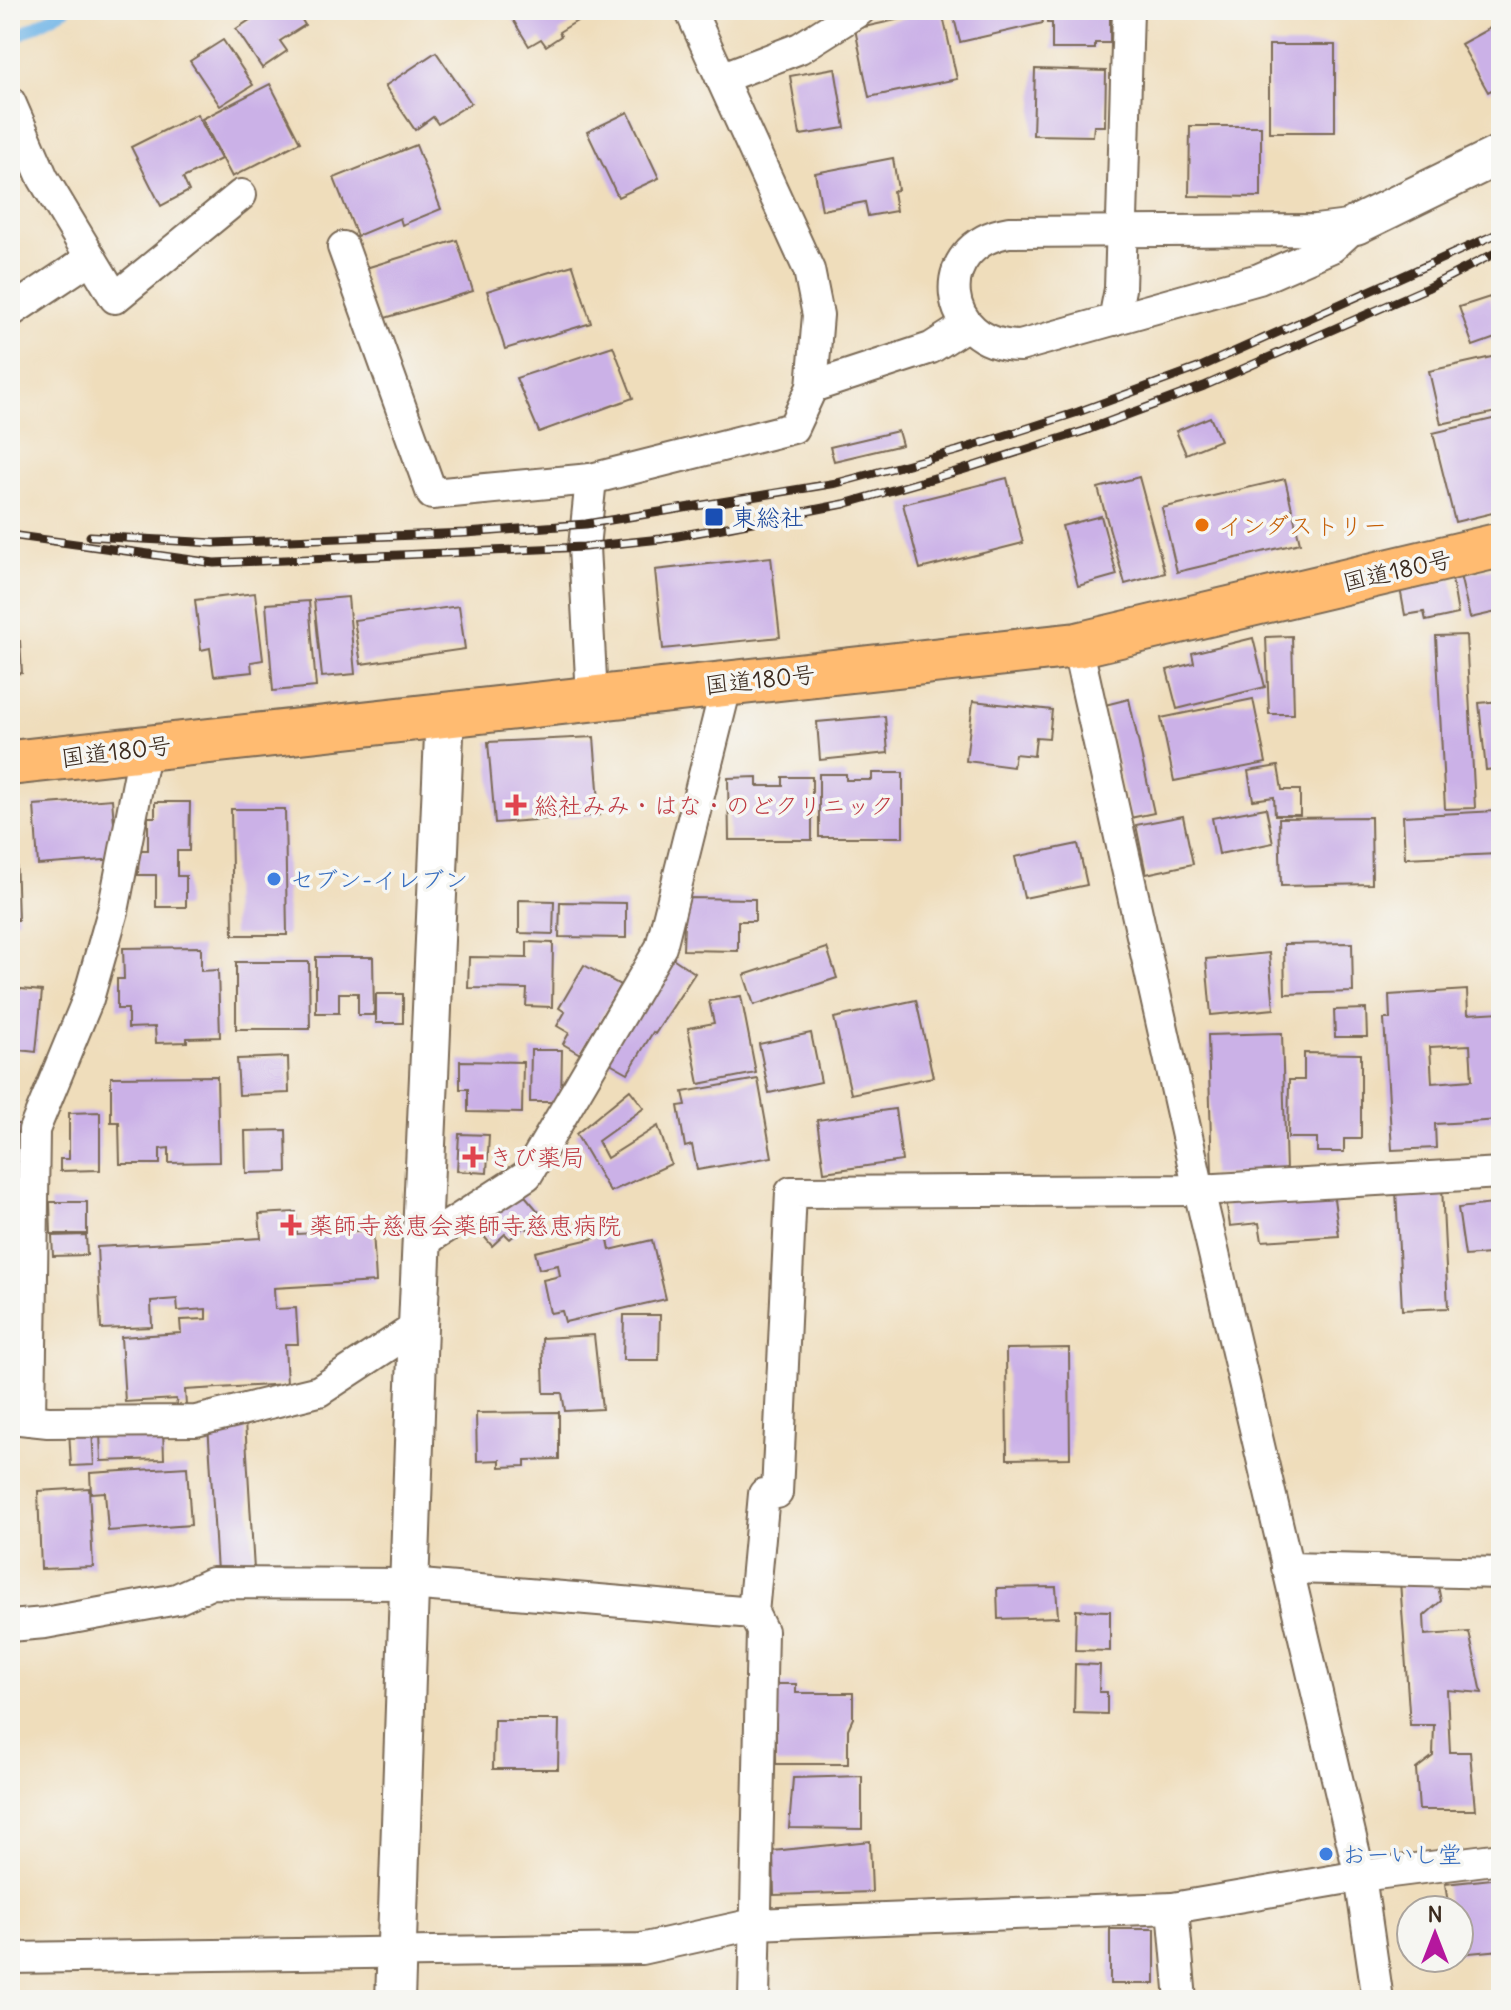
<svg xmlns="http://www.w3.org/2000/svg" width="1511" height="2010" font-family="Delius,'Klee One',sans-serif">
<rect width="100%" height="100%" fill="#f6f6f2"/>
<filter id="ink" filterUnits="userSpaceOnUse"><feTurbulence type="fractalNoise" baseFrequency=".0125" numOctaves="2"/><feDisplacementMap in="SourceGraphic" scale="16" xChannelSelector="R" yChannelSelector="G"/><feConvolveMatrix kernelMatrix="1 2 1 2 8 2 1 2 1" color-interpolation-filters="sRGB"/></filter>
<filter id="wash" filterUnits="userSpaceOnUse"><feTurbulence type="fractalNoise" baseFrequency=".006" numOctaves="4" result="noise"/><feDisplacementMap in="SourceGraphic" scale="32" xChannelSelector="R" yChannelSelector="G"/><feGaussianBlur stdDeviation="1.8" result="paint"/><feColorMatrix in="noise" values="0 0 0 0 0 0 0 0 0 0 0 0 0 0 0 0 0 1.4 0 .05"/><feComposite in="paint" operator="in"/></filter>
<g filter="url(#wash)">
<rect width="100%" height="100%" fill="#efddbb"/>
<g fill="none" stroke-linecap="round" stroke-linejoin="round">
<!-- stream -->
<path stroke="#71b5e7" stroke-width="12" d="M10,40L65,10"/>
</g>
<g id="blocks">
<!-- building -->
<g fill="#cbb1e7" fill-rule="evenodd">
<path d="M265,10L270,14L276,10H296L305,25L280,41L287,51L262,68L236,29Z"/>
<path d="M507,10H595L559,32L561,36L546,46L541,39L529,46Z"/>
<path d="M903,10H939L940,16H943L957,79L869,97L855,29L905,18Z"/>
<path d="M952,10H1040L1043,23L960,42Z"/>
<path d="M1047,10H1110V43H1095V49H1052V23H1047Z"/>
<path d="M1501,22V85L1488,92L1461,44Z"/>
<path d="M223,40L253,85L220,106L190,61Z"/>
<rect x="1269" y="45" width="66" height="87"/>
<path d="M436,52L471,103L438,124L433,117L415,130L385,86Z"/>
<path d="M835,68L845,128L800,135L790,76Z"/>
<path d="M1035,69L1106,71L1105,126H1094L1093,136L1033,135Z"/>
<path d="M270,84L300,142L232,177L202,119Z"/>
<path d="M628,112L659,178L618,197L587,132Z"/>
<path d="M197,114L221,159L183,178L189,191L161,206L131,147Z"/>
<path d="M1190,126H1261V197L1189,196Z"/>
<path d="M416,145L441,209L402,225L400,218L357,236L334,178Z"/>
<path d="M893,158L898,190L893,191L896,211L868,216L865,202L822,210L815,173Z"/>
<path d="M457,240L473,291L382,319L366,268Z"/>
<path d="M573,265L591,323L505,349L487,291Z"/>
<path d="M1490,297L1501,329V336L1473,346L1459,307Z"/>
<path d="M613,346L633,398L539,432L516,378Z"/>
<path d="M1496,356L1501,381V411L1441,424L1429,371Z"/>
<path d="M1210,417L1220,440L1186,454L1176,431Z"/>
<path d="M1501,417V511L1455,522L1433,433Z"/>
<path d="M898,431L902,445L834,461L830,447Z"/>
<path d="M1139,477L1165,573L1125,584L1098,488Z"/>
<path d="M1007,478L1023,543L920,569L903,504Z"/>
<path d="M1285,479L1300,543L1177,572L1162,508Z"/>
<path d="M1101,516L1117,575L1078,586L1062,526Z"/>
<path d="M771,557L780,637L663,649L655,570Z"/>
<path d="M1501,567V611L1470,618L1460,575Z"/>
<path d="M1452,579L1458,614L1426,621L1424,612L1405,615L1400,588Z"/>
<path d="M255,593L263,660L251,662L252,672L214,676L210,648L201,650L195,600Z"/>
<path d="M348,597L355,674L322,677L314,600Z"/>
<path d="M309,601L316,687L273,691L266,604Z"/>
<path d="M459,606L465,649L361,664L354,620Z"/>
<path d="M1466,635L1475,808L1445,809L1436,636Z"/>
<path d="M1292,636L1294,714H1269L1266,637Z"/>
<path d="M1253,638L1265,687L1177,709L1167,670L1194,663L1192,653Z"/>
<path d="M10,641H20L22,673L10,674Z"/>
<path d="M1129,699L1154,813L1130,818L1105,705Z"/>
<path d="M1253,699L1266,763L1174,781L1161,718Z"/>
<path d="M973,701L1052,710L1049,738L1036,737L1034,756L1015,754L1013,767L966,761Z"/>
<path d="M1501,701V768L1486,770L1479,703Z"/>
<path d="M885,716L888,753L820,760L817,722Z"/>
<path d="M594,737L600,815L495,823L488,742Z"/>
<path d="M1278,766L1282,790H1300V815H1275L1274,797L1253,800L1248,771Z"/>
<path d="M872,773H903V837H819V774H846V780H872Z"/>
<path d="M757,777V786H783V777H812V840H729L728,778Z"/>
<path d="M112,799L117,859L38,865L34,805Z"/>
<path d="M155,802H190L189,851H177V876H186V907H156V875H138L139,850H148V817H155Z"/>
<path d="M1266,808L1273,843L1219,854L1212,818Z"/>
<path d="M231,809H285L287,935H233Z"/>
<path d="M1496,811L1498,854L1405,858L1403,816Z"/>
<path d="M1183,816L1193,864L1146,874L1136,825Z"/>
<path d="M1371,817L1372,884L1281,886L1279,818Z"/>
<path d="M1078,844L1087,885L1024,898L1015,857Z"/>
<path d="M10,853H16L18,920H10Z"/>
<path d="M685,898L755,899V921H738V951L683,950Z"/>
<path d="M519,900L554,901L553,934L519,933Z"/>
<path d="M560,902L626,903V938L559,937Z"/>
<path d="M527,942L553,943L552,1007L526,1006L527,989L468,988L469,957L527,958Z"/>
<path d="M1352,943L1353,992L1285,994L1284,944Z"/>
<path d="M201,947V971L218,970L220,1037L187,1038V1042L156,1043L155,1027L128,1028V1009H117V979H124L123,948Z"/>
<path d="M827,948L837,978L754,1005L744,975Z"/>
<path d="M1269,953L1274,1009L1211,1015L1206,959Z"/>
<path d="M668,955L695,973L655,1034L653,1032L628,1073L603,1059Z"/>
<path d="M316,957H373L374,1015H358V993H339V1013H316Z"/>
<path d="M236,962H309L310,1029H236Z"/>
<path d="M584,965L620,985L580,1054L563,1044L569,1033L557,1026L565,1012L559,1008Z"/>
<path d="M10,988L42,991L36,1052L10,1049Z"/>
<path d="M1467,990L1468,1014L1501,1012V1120L1435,1124L1436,1148L1392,1150L1384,1019H1390L1389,995ZM1470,1045L1472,1080L1432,1083L1430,1047Z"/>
<rect x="376" y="994" width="27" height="29"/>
<path d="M741,996L756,1073L699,1084L688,1028L714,1023L709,1001Z"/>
<path d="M916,1000L933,1077L851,1094L834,1018Z"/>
<path d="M1366,1009L1367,1037H1335L1334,1010Z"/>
<path d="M811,1033L821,1082L769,1093L759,1044Z"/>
<path d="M1282,1033L1286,1172L1212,1175L1208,1035Z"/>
<path d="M531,1050H562L561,1102H530Z"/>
<path d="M1304,1053L1361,1054V1139H1344V1152H1317V1138H1288L1289,1080H1304Z"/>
<path d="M288,1057L289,1093L239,1095L237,1059Z"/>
<path d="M460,1061L523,1062L522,1113L468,1112V1089H460Z"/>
<path d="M217,1076L219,1162L169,1163V1148L160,1149V1164H120L119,1122H111V1077Z"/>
<path d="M758,1079L772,1157L697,1170L692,1145L685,1147L678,1106L686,1105L683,1092Z"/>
<path d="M630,1090L644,1108L598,1141L607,1158L658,1126L671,1164L610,1192L576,1134Z"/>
<path d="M895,1109L902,1161L824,1172L817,1120Z"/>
<path d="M100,1112V1170L60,1171V1159H69V1113Z"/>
<path d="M10,1124H29L28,1155H10Z"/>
<path d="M286,1130L287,1172L246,1173L245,1131Z"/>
<path d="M459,1134L489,1135L487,1173L457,1171Z"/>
<rect x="10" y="1182" width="9" height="28"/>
<path d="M1442,1187L1448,1308L1402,1310L1396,1190Z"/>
<path d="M520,1190L544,1218L529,1231L525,1226L510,1239L505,1234L492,1246L477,1228Z"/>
<path d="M1333,1191L1339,1236L1262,1241L1259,1223L1230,1226L1226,1200Z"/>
<path d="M50,1202H87V1234H51Z"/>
<path d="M1501,1203V1253L1465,1256L1458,1208Z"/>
<path d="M296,1212L297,1234L373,1230L376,1282L274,1288L275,1309L296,1308L298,1344H285L287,1384L185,1390L186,1406H177L176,1399L125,1402L121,1337L181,1333L180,1320L206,1319V1309L178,1311L177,1299L151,1301L152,1327L101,1329L97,1247L261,1238L259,1214Z"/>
<rect x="10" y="1233" width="5" height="49"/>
<path d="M86,1235L87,1255L53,1256L52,1236Z"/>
<path d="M607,1235L610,1250L652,1240L666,1299L565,1322L562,1311L550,1313L543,1280L560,1276L558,1265L539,1269L535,1252Z"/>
<path d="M624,1315H660L659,1360H623Z"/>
<path d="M594,1335L602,1409L565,1411L562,1393H544L542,1338Z"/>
<path d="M1069,1348L1070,1458L1007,1459L1006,1349Z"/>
<path d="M559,1412V1459L525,1460V1466L500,1467V1460L477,1461L476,1413Z"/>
<path d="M245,1421L254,1570L217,1572L208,1423Z"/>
<path d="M163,1428L164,1459L101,1461L100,1431Z"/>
<path d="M69,1429H92L94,1465L71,1466Z"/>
<path d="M187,1467L191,1525L108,1531L105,1492L91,1493L90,1473Z"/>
<path d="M89,1488L93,1567L41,1569L38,1491Z"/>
<path d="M1400,1581H1437L1441,1601L1424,1616L1425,1635L1469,1632L1482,1693L1447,1690L1450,1752H1470L1475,1810H1419L1416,1769L1433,1756L1434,1725H1410Z"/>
<path d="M1056,1587L1058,1617L998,1619L997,1588Z"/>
<path d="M1076,1610L1110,1611V1651L1075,1650Z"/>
<path d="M1075,1664L1100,1665L1099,1692H1107V1714L1074,1713Z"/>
<path d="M776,1684H796V1693H853V1718L848,1729V1764H776Z"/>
<path d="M494,1720H559L558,1769H493Z"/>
<path d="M862,1776V1829L789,1828L793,1778Z"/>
<path d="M870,1841L872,1892L774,1895L773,1851Z"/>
<path d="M1501,1878V1950L1459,1954V1910H1449L1445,1884Z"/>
<rect x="1110" y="1929" width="45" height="55"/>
</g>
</g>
</g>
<g filter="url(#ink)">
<use href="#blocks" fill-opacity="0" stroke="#7a6955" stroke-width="2"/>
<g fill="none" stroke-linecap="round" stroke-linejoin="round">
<!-- minor casing -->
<g stroke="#7a6955" stroke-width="34">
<g id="minor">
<path d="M721,78L800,48L860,10"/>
<path d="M10,102L43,178L115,298L241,195"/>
<path d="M1356,225L1332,247L1259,279L1020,346C940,346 930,245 1009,232L1316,230Z"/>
<path d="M343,247L432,494L591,479"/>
<path d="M10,312L91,258"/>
<path d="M1114,320L1120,289L1128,10"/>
<path d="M812,387L931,348L967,325"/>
<path d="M1077,645L1199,1190L1360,1876L1378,2000"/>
<path d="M592,697L584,547L591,479L793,428L812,387L818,315L809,270L690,10"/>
<path d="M422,1243L527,1175L661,947L727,683"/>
<path d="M11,1418L48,1422L196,1421L319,1391L418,1326"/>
<path d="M30,1420L34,1130L88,999L113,911L145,747"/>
<path d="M1287,1568L1501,1573"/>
<path d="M10,1626L45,1623L177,1599L212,1583L409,1584L753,1613"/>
<path d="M1173,1908L1181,2000"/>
<path d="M10,1958L641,1949L754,1924L1173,1908L1360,1876L1501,1858"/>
<path d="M754,2000L762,1631L753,1613L764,1494L777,1493L791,1192L1199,1190L1501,1173"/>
</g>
</g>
<!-- tertiary casing -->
<g stroke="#7a6955" stroke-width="42">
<g id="tertiary">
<path d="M1356,225L1501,154"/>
<path d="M395,2000L418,1326L445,713"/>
</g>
</g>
<!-- trunk casing -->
<g stroke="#7a6955" stroke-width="48">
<path id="trunk" d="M10,763L1077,645L1501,545"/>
</g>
<!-- minor -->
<use href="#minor" stroke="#fff" stroke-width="30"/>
<!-- tertiary -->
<use href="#tertiary" stroke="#fff" stroke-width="38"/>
<!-- trunk -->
<use href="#trunk" stroke="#ffbb71" stroke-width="44"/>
<!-- rail casing -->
<g stroke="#3b2a1e" stroke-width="9">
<g id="rail">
<path d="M10,535L214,563L584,547L661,539L717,529L844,504L962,470L1084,431L1204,386L1427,288L1501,250"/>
<path d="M90,536L214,543L466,533L586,524L837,483L957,451L1078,412L1198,368L1501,232"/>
</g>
</g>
<!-- rail -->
<use href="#rail" stroke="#f6f6f2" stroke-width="6" stroke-dasharray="18" stroke-linecap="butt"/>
</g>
</g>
<!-- markers -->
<rect fill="#1a4fb4" stroke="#f6f6f2" stroke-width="3" x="704" y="507" width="20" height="20" rx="4"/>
<circle fill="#e8710a" stroke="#f6f6f2" stroke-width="3" cx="1202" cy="525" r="8"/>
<g fill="#e0444e" stroke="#f6f6f2" stroke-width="3">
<path d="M512 793h8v8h8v8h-8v8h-8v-8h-8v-8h8z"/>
<path d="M469 1145h8v8h8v8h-8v8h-8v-8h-8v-8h8z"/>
<path d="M287 1213h8v8h8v8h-8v8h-8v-8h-8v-8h8z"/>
</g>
<g fill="#3f7fe0" stroke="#f6f6f2" stroke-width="3">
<circle cx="274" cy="879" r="8"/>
<circle cx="1326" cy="1854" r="8"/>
</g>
<g text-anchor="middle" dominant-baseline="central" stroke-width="7" stroke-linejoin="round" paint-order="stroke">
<!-- transit labels -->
<g font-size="24" fill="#164399" stroke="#f6f6f2" text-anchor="start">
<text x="732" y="517">東総社</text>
</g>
<!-- food labels -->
<g font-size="24" fill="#c56008" stroke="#f6f6f2" text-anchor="start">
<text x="1218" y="525">インダストリー</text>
</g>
<!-- street labels -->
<g font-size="24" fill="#3b2a1e" stroke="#f6f6f2">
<text transform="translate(1397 570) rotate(-13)">国道180号</text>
<text transform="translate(760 679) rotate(-6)">国道180号</text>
<text transform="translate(116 751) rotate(-7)">国道180号</text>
</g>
<!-- health labels -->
<g font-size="24" fill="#be3a42" stroke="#f6f6f2" text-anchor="start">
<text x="534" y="805">総社みみ・はな・のどクリニック</text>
<text x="489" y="1157">きび薬局</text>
<text x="309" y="1225">薬師寺慈恵会薬師寺慈恵病院</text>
</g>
<!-- shop labels -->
<g font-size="24" fill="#366cbe" stroke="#f6f6f2" text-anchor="start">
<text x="290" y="879">セブン-イレブン</text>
<text x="1342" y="1854">おーいし堂</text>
</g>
</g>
<!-- margin -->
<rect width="1511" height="2010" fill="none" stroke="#f6f6f2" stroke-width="40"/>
<!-- north arrow -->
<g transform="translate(1435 1934)"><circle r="38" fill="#f6f6f2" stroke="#aba49d" stroke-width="2"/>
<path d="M0-6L14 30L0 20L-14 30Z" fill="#b5179e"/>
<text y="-12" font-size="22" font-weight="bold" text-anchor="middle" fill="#3b2a1e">N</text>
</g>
</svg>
